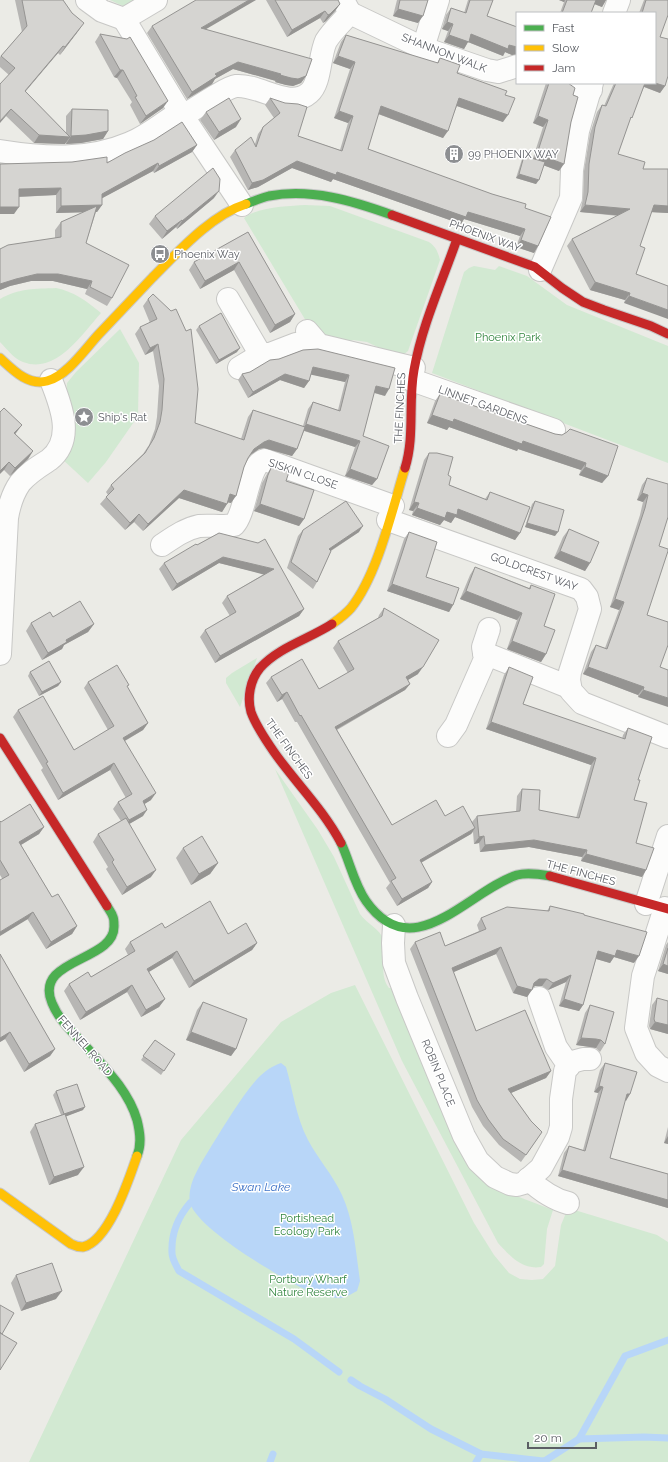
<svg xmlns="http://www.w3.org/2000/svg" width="668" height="1462" font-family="Raleway,sans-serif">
<rect width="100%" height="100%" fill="#ebebe6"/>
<!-- green -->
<g fill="#d2e9d2">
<path d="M110,0H137L125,7Z"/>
<path d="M305,205L330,206L429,242C436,247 438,252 440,260L408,351L403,355L386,351L367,342L353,340L345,343L312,331L244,218C257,207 288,206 305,205Z"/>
<path d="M474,266L495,270L499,266L527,276L567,305L668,346V463L432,373L464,272L469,268Z"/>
<path d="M56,288C73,291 88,302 101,313C82,334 56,375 23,362C14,359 7,349 0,342V299C19,288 35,289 56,288Z"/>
<path d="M120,329L139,363L138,416L106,462L88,483L61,458L67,383L76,372Z"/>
<path d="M257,658L240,707L226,683V678L232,673Z"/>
<path d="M275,769L318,830L334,857L360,914C366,923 381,930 383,939C387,955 378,974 389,988H392L493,1187L553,1210L547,1229L544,1264L541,1267C522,1270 510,1256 498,1243L402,1061Z"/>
<path d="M355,985L474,1223L494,1255L509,1273L520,1279L532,1280L543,1279L555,1266L561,1225L568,1208L657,1235L668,1242V1462H29L181,1140L281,1022L331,993Z"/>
</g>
<!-- water -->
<path fill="#b8d6f8" d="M281,1063L286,1067C293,1091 296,1117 308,1140C318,1159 333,1175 342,1195C354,1221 356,1253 360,1281L357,1291C351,1294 344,1299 337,1298C325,1297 311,1292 300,1287C275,1274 198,1229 190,1203C188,1193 192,1180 197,1171C201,1162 207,1154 212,1145C226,1123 241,1097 258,1078C265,1071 272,1066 281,1063Z"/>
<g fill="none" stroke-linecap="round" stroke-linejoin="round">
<!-- stream -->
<g stroke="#b8d6f8" stroke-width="7">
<path d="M190,1203C178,1217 171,1233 172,1253C172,1259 176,1265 179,1271L294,1339L339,1372"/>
<path d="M351,1380L360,1386L385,1399L431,1429L481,1454L543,1461"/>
<path d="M579,1439L644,1437L668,1438"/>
<path d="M270,1462L273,1454"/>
<path d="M476,1462L481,1454"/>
<path d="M543,1462L579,1439L625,1356L668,1340"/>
</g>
<!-- street casing -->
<g stroke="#c8c8c6" stroke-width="24">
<g id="street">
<path d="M87,0L102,11L124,19L156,0"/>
<path d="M350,13L423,48L487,70L498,72L517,66"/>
<path d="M614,13L619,0"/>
<path d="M124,19L180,112L242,205"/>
<path d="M423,48L438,0"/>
<path d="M573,83L591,90"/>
<path d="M183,116C193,110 227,87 236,86C259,84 290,110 309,93C321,83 319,56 326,41C332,31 342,22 350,13L343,0"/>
<path d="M0,151C44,158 88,161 130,143C148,136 164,122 180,112"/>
<path d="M540,270L571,198L572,170L578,131L592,83"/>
<path d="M228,299L259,352L262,354H270L296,344L316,343"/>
<path d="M307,331L319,345L414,368"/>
<path d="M239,368L262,354"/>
<path d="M412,380L554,430"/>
<path d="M388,520L581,589L587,597L590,609L570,672L569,680L571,691L582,703L668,737"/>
<path d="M162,545C174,537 185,529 199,526C210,525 222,527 234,525C247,511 247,464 265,460L393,506"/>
<path d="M484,653L569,687"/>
<path d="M0,654L7,518C9,506 13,493 20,483C28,473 38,467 49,460C75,440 61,405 51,380"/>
<path d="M448,736L456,725L485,659L483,647L489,629"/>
<path d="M646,904L668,836"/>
<path d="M665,908L643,976L636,1028L646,1053L658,1066L668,1071"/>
<path d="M394,925L393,943L394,963L407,998L464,1136L478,1161L495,1177L510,1184L517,1185L524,1183L541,1168L558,1137L561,1127V1099L565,1071L572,1062L583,1059H590"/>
<path d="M539,998L556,1047L569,1066"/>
<path d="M528,1179C540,1190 552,1199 568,1203"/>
</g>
</g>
<!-- fast casing -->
<g stroke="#c8c8c8" stroke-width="11">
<g id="fast">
<path d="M246,204C254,201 261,198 269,196C311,188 353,201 392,215"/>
<path d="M341,843C350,862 354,884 366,901C413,968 468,891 517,875C527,872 539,874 550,876"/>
<path d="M107,906C109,910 112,913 113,917C114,919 114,923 114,926C115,962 33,958 52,1003C58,1018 69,1029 81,1041C102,1065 128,1089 137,1120C140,1132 142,1144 137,1156"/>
</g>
</g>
<!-- slow casing -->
<g stroke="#c8c8c8" stroke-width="11">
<g id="slow">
<path d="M0,358C13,370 28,386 47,381C67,376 85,349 99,334C117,315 135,296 153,277C179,251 211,215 246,204"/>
<path d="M332,624C339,619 346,614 351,608C378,574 392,510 405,468"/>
<path d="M0,1193L71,1244C75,1246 79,1247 83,1247C109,1241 129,1179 137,1156"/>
</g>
</g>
<!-- jam casing -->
<g stroke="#c8c8c8" stroke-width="11">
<g id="jam">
<path d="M392,215L535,267L562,288L583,302L604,310L651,326L668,334"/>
<path d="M405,468C415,436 408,403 414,370C422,325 442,282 457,239"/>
<path d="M332,624C309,639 279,647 260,668C250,680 247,698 251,712C256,726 265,739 274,752C295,782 323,809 341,843"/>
<path d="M0,738L107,906"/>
<path d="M550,876L668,909"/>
</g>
</g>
<!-- street -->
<use href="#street" stroke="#fcfcfb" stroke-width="22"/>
<!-- fast -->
<use href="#fast" stroke="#4caf50" stroke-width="9"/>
<!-- slow -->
<use href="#slow" stroke="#ffc107" stroke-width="9"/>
<!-- jam -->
<use href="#jam" stroke="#c62828" stroke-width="9"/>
</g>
<!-- wall -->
<g fill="#b7b6b4">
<path d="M15,0H63L79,30L60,55L58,53L25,91L66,133V116L72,109L108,131L103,139L81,143L66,144V142L65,144L34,143L6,116L9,75L0,67V57L22,32Z"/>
<path d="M266,0H338L340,4L335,11L326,21L323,23L320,18L287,37Z"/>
<path d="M397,0H428L418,23L393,16Z"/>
<path d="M468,0H493L487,16L517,27V54L512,55L505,52L503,56L468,42L464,49L444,42L448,31L442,29L446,15L451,8L464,13Z"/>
<path d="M559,0H606L602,7L594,4L591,13H560L564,2Z"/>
<path d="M644,0H668L660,37L665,86L660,93L644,87L629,122L618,154L643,169H668V213L651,212L640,246L636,274L668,286L624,303L625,300L590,290L567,246L572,239L618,216L580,212L583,199L584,171L590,134L597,112L602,105L604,106L614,83H655V13H639Z"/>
<path d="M152,26L206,29L306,76L301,83L293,86L286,85L275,82L276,81L233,69L215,79L212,84L187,99L147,33Z"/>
<path d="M100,34L163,108L140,124L130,105L132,102L117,78L114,77L95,42Z"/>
<path d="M346,35L437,63L440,58L457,73L505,95L503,122L457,106L443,138L378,114L368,149L525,208L538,246L534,253L516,247L520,236L464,219L461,224L333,179L331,182L292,168L258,187L248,190L230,157L235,150L255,144L258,134L263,127L274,118L265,105L270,98L298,136L340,150L348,123L334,118L350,69L333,63L341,42Z"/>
<path d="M546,83H568L573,95L571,122L559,171L543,165L536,184L516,178L522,159L524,156L533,158L543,127L533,123Z"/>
<path d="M206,112L236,127L214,140L200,120Z"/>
<path d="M197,145L192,152L154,173L153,171L102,198V205L97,212H96L86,243L112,298L107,306L85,294L87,289L53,281H31L10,286L0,290V249L55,238V230L61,222L84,212L56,213V195L19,197L14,214L0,164L107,163Z"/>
<path d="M214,198L177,229L176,227L162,239L149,224L155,216Z"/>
<path d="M248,232L295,314L290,322L270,333L234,270L200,289L189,270L194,262Z"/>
<path d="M153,294L195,423L241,439L248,417L253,410L303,426L308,409L313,402L338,410L345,382L311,374L309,381L304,388L280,380L248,398L238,380L242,374L250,372L279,359L303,350L385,396L374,393L363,436L377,479L372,485L345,476L355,447L304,431L297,449L292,456L264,448L259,449L249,456L244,467L231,503L228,502L222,512L179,498L143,531L134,522L125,530L100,504L108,495L106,492L111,485L143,454L149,445L155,429L157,417L159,386L153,351L145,355L135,334L140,327L150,323L143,306L148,299Z"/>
<path d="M199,326L237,352L216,364L196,330Z"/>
<path d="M440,394L555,434L608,476L602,483L579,475L581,470L518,449L517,451L449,427L447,430L427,423L435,401Z"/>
<path d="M0,412L16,433L15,434L33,451L28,459L10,476L4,470Z"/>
<path d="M429,453L448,475L449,485L485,499L490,492L520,533L515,540L455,517L451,523L444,520L440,525L412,515L413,511L409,510L424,460Z"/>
<path d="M272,466L286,481L304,519L299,526L254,511L262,483L267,474Z"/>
<path d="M647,478L659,546L647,615L660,667L638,697V695L583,674L591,652L596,645L605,648L619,610L610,607L640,515L643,502L637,500L642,485Z"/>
<path d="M535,501L555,536L525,527L532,504Z"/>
<path d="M569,529L590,563L585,571L554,558L563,537Z"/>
<path d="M303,530L359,532L331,551L317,582L313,589L287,568L298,536Z"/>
<path d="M409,532L426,577L453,605L449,612L387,591L404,539Z"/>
<path d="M219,533L304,609L299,616L215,663L200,637L205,630L230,616L222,603L227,596L264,574L219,563L172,591L159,569L164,563Z"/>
<path d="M475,567L529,588L531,585L544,626L546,654L541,662L507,649L517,620L460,599L470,575Z"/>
<path d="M384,608L418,674L408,680L410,684L405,690L337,730L392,825L445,816L472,822L477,816L516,812L517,796L522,789L539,810L576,818L591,765L486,729L504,675L509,667L523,704L622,739L623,735L628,728L638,780L634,800L636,843L646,870L642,877L581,861L582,857L529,847L480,852L479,843L474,844L473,832L471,834L421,863L432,882L428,888L397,906L386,888L390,883L297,722H295L282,699L277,702L266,683L271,677L319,689L348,673L333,648L338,641L378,618L379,615Z"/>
<path d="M53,617L94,624L88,632L64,645L62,649L42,660L26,631L31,623Z"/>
<path d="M30,672L61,682L58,686L39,696L28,676Z"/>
<path d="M88,682L127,687L148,723L143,730L125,741L151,800L144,804L143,816L129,824L151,877L122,895L106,869L108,867L93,842L98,834L121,821L113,809L118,802L126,798L110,770L58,800L41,770L43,768L13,717L18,710L74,750L108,730L84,688Z"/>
<path d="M0,821L1,822L44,827L39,834L21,845L52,897L77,926L72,934L46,949L0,875Z"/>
<path d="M183,848L218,863L210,874L191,885L176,858Z"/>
<path d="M550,906L584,915L634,963L614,957L610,963L596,959L583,1005L579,1011L559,1006L566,982L548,990L542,986H535L532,988L527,997L513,993L496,954L453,972L476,1031L551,1071L546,1078L511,1093L531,1121L542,1132L521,1162L499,1145L483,1126L472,1107L410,949L415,942L445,946L479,931L477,925L481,918L547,911Z"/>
<path d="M165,928L228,934L257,943L252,950L189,988L172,958L149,972L165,999L159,1007L141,1017L127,992L80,1020L64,991L69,984L91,977L128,955L125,949L130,942Z"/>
<path d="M668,942V974L658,971L666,945Z"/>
<path d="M0,954L55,1049L50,1056L24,1072L5,1039L0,1042Z"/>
<path d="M657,998L668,1034L650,1029L649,1026L652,1005Z"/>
<path d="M203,1002L236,1049L231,1056L186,1040L197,1010Z"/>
<path d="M590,1005L605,1044L600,1052L596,1048L590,1047L576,1045L585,1013Z"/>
<path d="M155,1040L175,1054L161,1075L141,1060Z"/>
<path d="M605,1063L630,1094L625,1101L610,1158L668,1174V1208L558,1176L564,1153L569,1146L583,1150L598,1093L594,1092L600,1070Z"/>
<path d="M56,1091L83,1110L66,1116L78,1175L49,1185L30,1132L35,1124L61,1115L53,1095Z"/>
<path d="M668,1127V1144L664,1143Z"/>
<path d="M16,1275L56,1299L21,1311L11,1283Z"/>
</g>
<!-- shaded-wall -->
<g fill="#959492">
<path d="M249,0H256L196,35L201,28Z"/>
<path d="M559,0H565L564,2Z"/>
<path d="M594,0H606L602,7L592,3Z"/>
<path d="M340,4L335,11L326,21L323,23L328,15Z"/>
<path d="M398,9L423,16L418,23L393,16Z"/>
<path d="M325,11L320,18L287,37L292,30Z"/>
<path d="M447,22L453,24L448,31L442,29Z"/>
<path d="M84,23L79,30L60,55L65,47Z"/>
<path d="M471,34L517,47V54L512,55L505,52L503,56L468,42L464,49L444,42L449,35Z"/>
<path d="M63,46L58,53L20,98L25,91Z"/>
<path d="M338,56L355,62L350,69L333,63Z"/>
<path d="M238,62L281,74L276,81L233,69L215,79L212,84L187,99L192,92L215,74Z"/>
<path d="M120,70H123L117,78L114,77Z"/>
<path d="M280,75L306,76L301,83L293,86L286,85L275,82Z"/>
<path d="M644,83H655L665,86L660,93L642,86Z"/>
<path d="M459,98L508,115L503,122L454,105Z"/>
<path d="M168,101L163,108L140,124L146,116Z"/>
<path d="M381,106L448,131L443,138L376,113Z"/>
<path d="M11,109L6,116L0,123V121Z"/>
<path d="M339,111L353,116L348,123L334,118Z"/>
<path d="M538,116L548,120L543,127L533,123Z"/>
<path d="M241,119L236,127L214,140L219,132Z"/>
<path d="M108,131L103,139L81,143L66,144L71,136Z"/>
<path d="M39,135L70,137L65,144L34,143Z"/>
<path d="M197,145L192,152L154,173L159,166Z"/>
<path d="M537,154L564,164L559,171L532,161Z"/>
<path d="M297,161L337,172L525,229L520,236L464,219L461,224L333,179L331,182L292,168L258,187L248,190L252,183Z"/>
<path d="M158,163L153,171L97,201L102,194Z"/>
<path d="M519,174L539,180L536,184L516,178Z"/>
<path d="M61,188L56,195L13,197L19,189Z"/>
<path d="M219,191L214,198L177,229L182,221Z"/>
<path d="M102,205L97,212L56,213L61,206Z"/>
<path d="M585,205L630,209L625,216L580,212Z"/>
<path d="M654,205L668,206V213L649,212Z"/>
<path d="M0,207H19L14,214H0Z"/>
<path d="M182,220L176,227L162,239L167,231Z"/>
<path d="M521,240L538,246L534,253L516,247Z"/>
<path d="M239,262L234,270L200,289L205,281Z"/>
<path d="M37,274H58L92,281L87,289L53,281H31L10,286L0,290V284L16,279Z"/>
<path d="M595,282L630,293L625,300L590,290Z"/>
<path d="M629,296L668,310V319L624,303Z"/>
<path d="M295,314L290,322L270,333L275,325Z"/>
<path d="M158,344L153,351L145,355L150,348Z"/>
<path d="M240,348L237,352L216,364L219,360Z"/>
<path d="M313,367L349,375L345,382L308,374Z"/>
<path d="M285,374L309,381L304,388L280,380L248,398L253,392Z"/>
<path d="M376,386L389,389L385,396L372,392Z"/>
<path d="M432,415L454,419L523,441L586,463L581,470L518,449L517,451L449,427L447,430L427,423Z"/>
<path d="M306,424L360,441L355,447L302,430Z"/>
<path d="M22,425L16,433L9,440L14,433Z"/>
<path d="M269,440L297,449L292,456L264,448L259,449L249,456L254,449L264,442Z"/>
<path d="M33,451L28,459L10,476L15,468Z"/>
<path d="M9,462L4,470L0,474V471Z"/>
<path d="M585,467L608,476L602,483L579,475Z"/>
<path d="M350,469L377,479L372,485L345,476Z"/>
<path d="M184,490L227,504L222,512L179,498L143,531L148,524Z"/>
<path d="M642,493L648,495L643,502L637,500Z"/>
<path d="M230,494L236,496L231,503L225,502Z"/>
<path d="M414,502L419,503L413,511L409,510Z"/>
<path d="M260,504L304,519L299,526L254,511Z"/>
<path d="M417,508L447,512L458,509L520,533L515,540L455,517L451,523L444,520L440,525L412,515Z"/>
<path d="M139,514L134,522L125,530L130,523Z"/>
<path d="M527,523L558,532L555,536L525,527Z"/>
<path d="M363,526L359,532L324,555L329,549Z"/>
<path d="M560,551L590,563L585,571L554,558Z"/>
<path d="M223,557L274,569L269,576L219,563L172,591L177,584Z"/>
<path d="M392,584L453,605L449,612L387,591Z"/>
<path d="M466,591L522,613L517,620L460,599Z"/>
<path d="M615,599L624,602L619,610L610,607Z"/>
<path d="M304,609L299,616L215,663L220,656Z"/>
<path d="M94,624L88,632L64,645L62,649L42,660L48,653L66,640Z"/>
<path d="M512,641L546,654L541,662L507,649Z"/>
<path d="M423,667L418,674L401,684L406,677Z"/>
<path d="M588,667L644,687L638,695L583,674Z"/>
<path d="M61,682L58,686L39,696L42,692Z"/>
<path d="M410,684L405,690L330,733L335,727Z"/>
<path d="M643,690L668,698V707L638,697Z"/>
<path d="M287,692L282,699L277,702L282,695Z"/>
<path d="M491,722L596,758L591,765L486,729Z"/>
<path d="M148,723L143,730L119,744L123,738Z"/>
<path d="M114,763L110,770L58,800L63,793Z"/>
<path d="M156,793L151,800L138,808L143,801Z"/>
<path d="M147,810L143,816L124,827L129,820Z"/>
<path d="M44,827L39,834L14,849L19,842Z"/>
<path d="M475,828L471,834L415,866L420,860Z"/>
<path d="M484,836L479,843L474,844L479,837Z"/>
<path d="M534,840L587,850L582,857L529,847L480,852L485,845Z"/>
<path d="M586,854L646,870L642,877L581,861Z"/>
<path d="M218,863L210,874L191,885L199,874Z"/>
<path d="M156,870L151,877L122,895L127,887Z"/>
<path d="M432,882L428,888L397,906L402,899Z"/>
<path d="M33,912L28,919L0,936V932Z"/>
<path d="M77,926L72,934L46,949L51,942Z"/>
<path d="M257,943L252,950L189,988L194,981Z"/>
<path d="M501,947L496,954L447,975L452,968Z"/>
<path d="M617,950L639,956L634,963L614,957L610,963L593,958L598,951Z"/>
<path d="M177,951L172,958L142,976L147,969Z"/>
<path d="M663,964L668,966V974L658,971Z"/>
<path d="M571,975L566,982L548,990L553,983Z"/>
<path d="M539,979H547L542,986H535L530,990H532L527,997L513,993L517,986L534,983Z"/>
<path d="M132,985L127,992L80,1020L86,1012Z"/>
<path d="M165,999L159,1007L141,1017L146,1010Z"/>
<path d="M564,999L583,1005L579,1011L559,1006Z"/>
<path d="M655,1022L668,1025V1034L650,1029Z"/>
<path d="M10,1032L5,1039L0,1042V1038Z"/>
<path d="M191,1032L236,1049L231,1056L186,1040Z"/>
<path d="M581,1038L596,1039L601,1040L596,1048L590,1047L576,1045Z"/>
<path d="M55,1049L50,1056L24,1072L29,1064Z"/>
<path d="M551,1071L546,1078L504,1096L508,1089Z"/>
<path d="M599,1086L603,1087L598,1093L594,1092Z"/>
<path d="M627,1094H630L626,1101L623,1100Z"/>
<path d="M85,1107L83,1110L62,1118L64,1114Z"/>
<path d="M668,1136V1144L664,1143Z"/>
<path d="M84,1167L78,1175L49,1185L54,1177Z"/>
<path d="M562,1170L668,1200V1208L558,1176Z"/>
<path d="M62,1291L56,1299L21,1311L26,1303Z"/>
</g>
<!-- building -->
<g fill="#d5d4d1" stroke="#959492">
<path d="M22,0H63L72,13L84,23L65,47L63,46L25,91L70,137L39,135L11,109L0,121V84L15,68L1,56L27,26Z"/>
<path d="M196,0H249L201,28L312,59L306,76L298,79L291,78L280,75L281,74L238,62L215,74L217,76L192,92L152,26Z"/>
<path d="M275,0H338L340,4L330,14L328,15L325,11L292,30Z"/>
<path d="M400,0H428L423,16L398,9Z"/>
<path d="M470,0H493L487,16L517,27V47L509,45L508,49L471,34L469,42L449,35L453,24L447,22L451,8L466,13Z"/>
<path d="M567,0H596L591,13H562Z"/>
<path d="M646,0H668V15L660,37L668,39V76L665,86L655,83V13H642Z"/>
<path d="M100,34L127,39L130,37L168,101L146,116L135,97L137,96L123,70H120Z"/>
<path d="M346,35L438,63L440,58L460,65L457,73L507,91L505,95L515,98L508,115L459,98L448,131L381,106L368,149L492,194L526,204L525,208L551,217L538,246L521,240L525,229L468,212L466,217L337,172L336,175L297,161L263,180L252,183L235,150L251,137L256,147L263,127L280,113L270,98L285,103L298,104L307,107L298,136L342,151L353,116L339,111L355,62L338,56Z"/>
<path d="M549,83H568L575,88L573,95L578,97L571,122L564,164L537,154L548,120L538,116Z"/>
<path d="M616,83H645L632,118L631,117L618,154L645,162L643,169H668V206L654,205L640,246L645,248L636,274L668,286V310L629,296L630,293L595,282L572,239L630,209L585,205L588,192L589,164L595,127L602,105L606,106Z"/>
<path d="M229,98L241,119L219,132L206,112Z"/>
<path d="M72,109L108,110V131L86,135L71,136Z"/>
<path d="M182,122L197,145L159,166L158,163L102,194V205L61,206V188L19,189V207H0V164L72,162L107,157V163L125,153L154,140Z"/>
<path d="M524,156L545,162L539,180L519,174Z"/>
<path d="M213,168L220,179L219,191L182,221V220L167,231L155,216Z"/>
<path d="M97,206L86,243L129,265L112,298L90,287L92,281L58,274H37L16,279L0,284V249L8,245L61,237V222Z"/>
<path d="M248,232L295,314L275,325L239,262L205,281L194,262Z"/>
<path d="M153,294L171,311L176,309L186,331L191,329L198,389L195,423L244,440L253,410L305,427L297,449L269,440L264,442L254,449L248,458L244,467L236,496L230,494L227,504L184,490L148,524L139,514L130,523L106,497L114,489L111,485L145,453L154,438L160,422L162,410L164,379L158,344L150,348L140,327L157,319L148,299Z"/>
<path d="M221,313L240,348L219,360L199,326Z"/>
<path d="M318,349L395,368L389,389L376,386L363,436L389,446L377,479L350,469L360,441L306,424L313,402L340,411L349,375L313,367L309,381L285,374L253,392L242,374L250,372L270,360L279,359L303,350Z"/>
<path d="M440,394L555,434L562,435L567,432L570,429L618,446L608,476L585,467L586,463L523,441L522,444L454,419L453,422L432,415Z"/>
<path d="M4,408L22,425L14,433L33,451L15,468L9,462L0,471V412Z"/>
<path d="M429,453H437L453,457L448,475L451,477L449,485L487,500L490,492L530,507L520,533L458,509L457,515L447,512L445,518L417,508L419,503L414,502Z"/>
<path d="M272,466L289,472L286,481L314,490L304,519L260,504L268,475Z"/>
<path d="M647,478L668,484V517L659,546L668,549V551L647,615L668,622V645L660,667L668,670V698L643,690L644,687L588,667L596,645L607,649L624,602L615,599L645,508L648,495L642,493Z"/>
<path d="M346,501L363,526L329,549L331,551L317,582L291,562L303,530Z"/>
<path d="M535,501L564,510L558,532L527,523Z"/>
<path d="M569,529L599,542L590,563L560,551Z"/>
<path d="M409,532L437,542L426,577L459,588L453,605L392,584Z"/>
<path d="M219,533L258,543L265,539L304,609L220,656L205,630L236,612L227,596L274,569L223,557L177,584L164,563L196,544L197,545Z"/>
<path d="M475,567L530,589L531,585L555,594L544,626L555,630L546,654L512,641L522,613L466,591Z"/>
<path d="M80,601L94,624L66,640L67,642L48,653L31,623L50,612L53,617Z"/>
<path d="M384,608L439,640L423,667L406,677L410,684L335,727L392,825L436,800L445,816L463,806L475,828L420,860L432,882L402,899L391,881L396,878L301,715L300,716L287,692L282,695L271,677L302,659L319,689L354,669L338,641L382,616Z"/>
<path d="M49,661L61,682L42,692L30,672Z"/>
<path d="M117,665L129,685L127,686L148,723L123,738L156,793L143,801L147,810L129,820L118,802L132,794L114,763L63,793L46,763L48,762L18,710L43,696L74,750L114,726L88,682Z"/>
<path d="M509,667L533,677L523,704L625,739L628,728L652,737L638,780H640L634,800L647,803L636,843L654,848L646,870L586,854L587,850L534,840L485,845L484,836L479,837L477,816L520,811L522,789L540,790L539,810L579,818L596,758L491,722Z"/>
<path d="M30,804L44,827L19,842L52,897L58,894L77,926L51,942L33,912L0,932V880L9,875L0,860V821L1,822Z"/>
<path d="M126,818L156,870L127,887L112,862L114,860L98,834Z"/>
<path d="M202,836L218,863L199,874L183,848Z"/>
<path d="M210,901L228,934L246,923L257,943L194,981L177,951L147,969L165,999L146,1010L132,985L86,1012L69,984L88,972L91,977L135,951L130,942L162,923L165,928Z"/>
<path d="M550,906L584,914V915L647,932L639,956L617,950L615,956L598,951L583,1005L564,999L571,975L553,983L547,979H539L534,983L532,990L517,986L501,947L452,968L476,1031L525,1010L551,1071L508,1089L531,1121L542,1132L526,1155L503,1139L488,1119L477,1100L415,942L440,932L445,946L486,929L481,918L507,907L549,911Z"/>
<path d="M668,948V966L663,964Z"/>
<path d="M0,954L55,1049L29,1064L10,1032L0,1038Z"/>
<path d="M657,998L668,1001V1025L655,1022L654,1019Z"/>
<path d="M203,1002L247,1019L236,1049L191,1032Z"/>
<path d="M590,1005L614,1012L605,1044L601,1040L596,1039L581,1038Z"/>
<path d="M155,1040L175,1054L164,1071L143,1056Z"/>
<path d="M605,1063L637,1072L630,1094H627L610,1158L668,1174V1200L562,1170L569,1146L585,1151L603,1087L599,1086Z"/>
<path d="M77,1084L85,1107L64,1114L56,1091Z"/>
<path d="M65,1114L84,1167L54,1177L35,1124Z"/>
<path d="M52,1263L62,1291L26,1303L16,1275Z"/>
<path d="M0,1305L14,1313L2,1334L0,1332Z"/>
<path d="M0,1333L17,1343L0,1370Z"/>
</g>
<!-- icons -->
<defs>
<g id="building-disc" transform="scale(1)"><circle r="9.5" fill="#8d8f92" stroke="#fff"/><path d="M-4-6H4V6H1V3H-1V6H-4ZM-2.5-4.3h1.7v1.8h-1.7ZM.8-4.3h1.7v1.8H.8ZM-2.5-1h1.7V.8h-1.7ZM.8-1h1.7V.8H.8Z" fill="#fff"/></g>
<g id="bus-disc" transform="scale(1)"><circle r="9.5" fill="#8d8f92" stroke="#fff"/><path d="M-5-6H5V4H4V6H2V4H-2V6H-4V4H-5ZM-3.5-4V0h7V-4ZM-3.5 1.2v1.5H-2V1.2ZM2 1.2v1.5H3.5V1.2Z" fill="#fff"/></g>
<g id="sight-disc" transform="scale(1)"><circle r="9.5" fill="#8d8f92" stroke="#fff"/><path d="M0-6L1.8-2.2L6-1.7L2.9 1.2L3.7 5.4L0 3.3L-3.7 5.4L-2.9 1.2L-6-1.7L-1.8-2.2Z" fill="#fff"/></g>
</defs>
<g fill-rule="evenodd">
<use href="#building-disc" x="454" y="154"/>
<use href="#bus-disc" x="160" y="254"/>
<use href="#sight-disc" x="84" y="417"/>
</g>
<g text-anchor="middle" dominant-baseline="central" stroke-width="3" stroke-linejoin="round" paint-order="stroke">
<!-- street labels -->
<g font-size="11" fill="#5b5e64" stroke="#fff">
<text transform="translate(444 53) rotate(21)">SHANNON WALK</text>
<text transform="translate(485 236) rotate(20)">PHOENIX WAY</text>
<text transform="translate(483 405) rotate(20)">LINNET GARDENS</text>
<text transform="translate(400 408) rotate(-87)">THE FINCHES</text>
<text transform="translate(303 474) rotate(19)">SISKIN CLOSE</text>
<text transform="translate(534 572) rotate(20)">GOLDCREST WAY</text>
<text transform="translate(289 749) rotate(54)">THE FINCHES</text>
<text transform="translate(581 873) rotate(15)">THE FINCHES</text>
<text transform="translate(85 1046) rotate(49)">FENNEL ROAD</text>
<text transform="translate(438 1073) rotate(68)">ROBIN PLACE</text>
</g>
<!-- poi labels -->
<g font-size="11" fill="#5b5e64" stroke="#fff" text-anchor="start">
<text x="468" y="154">99 PHOENIX WAY</text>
<text x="174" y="254">Phoenix Way</text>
<text x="98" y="417">Ship's Rat</text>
</g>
<!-- park labels -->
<g font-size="11" fill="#31853e" stroke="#fff">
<text x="508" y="337">Phoenix Park</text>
<text x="307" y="1218">Portishead<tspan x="307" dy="13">Ecology Park</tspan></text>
<text x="308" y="1279">Portbury Wharf<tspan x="308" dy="13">Nature Reserve</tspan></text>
</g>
<!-- water labels -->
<g font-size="12" font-style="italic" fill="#4074c7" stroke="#fff">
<text x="261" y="1187">Swan Lake</text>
</g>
</g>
<!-- legend -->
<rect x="516" y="12" width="140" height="72" fill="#ffffff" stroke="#bdbfc1"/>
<rect x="524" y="25" width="20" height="6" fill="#4caf50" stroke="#bdbfc1"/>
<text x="552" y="32" font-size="12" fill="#5b5e64">Fast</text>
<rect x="524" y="45" width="20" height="6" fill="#ffc107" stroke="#bdbfc1"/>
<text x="552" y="52" font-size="12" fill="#5b5e64">Slow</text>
<rect x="524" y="65" width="20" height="6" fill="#c62828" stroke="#bdbfc1"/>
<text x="552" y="72" font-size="12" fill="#5b5e64">Jam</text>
<!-- scale -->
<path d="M528 1442v6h68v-6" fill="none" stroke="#5b5e64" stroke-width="2"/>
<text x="534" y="1442" font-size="12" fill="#5b5e64" stroke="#ffffff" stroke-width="3" paint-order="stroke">20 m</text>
</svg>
